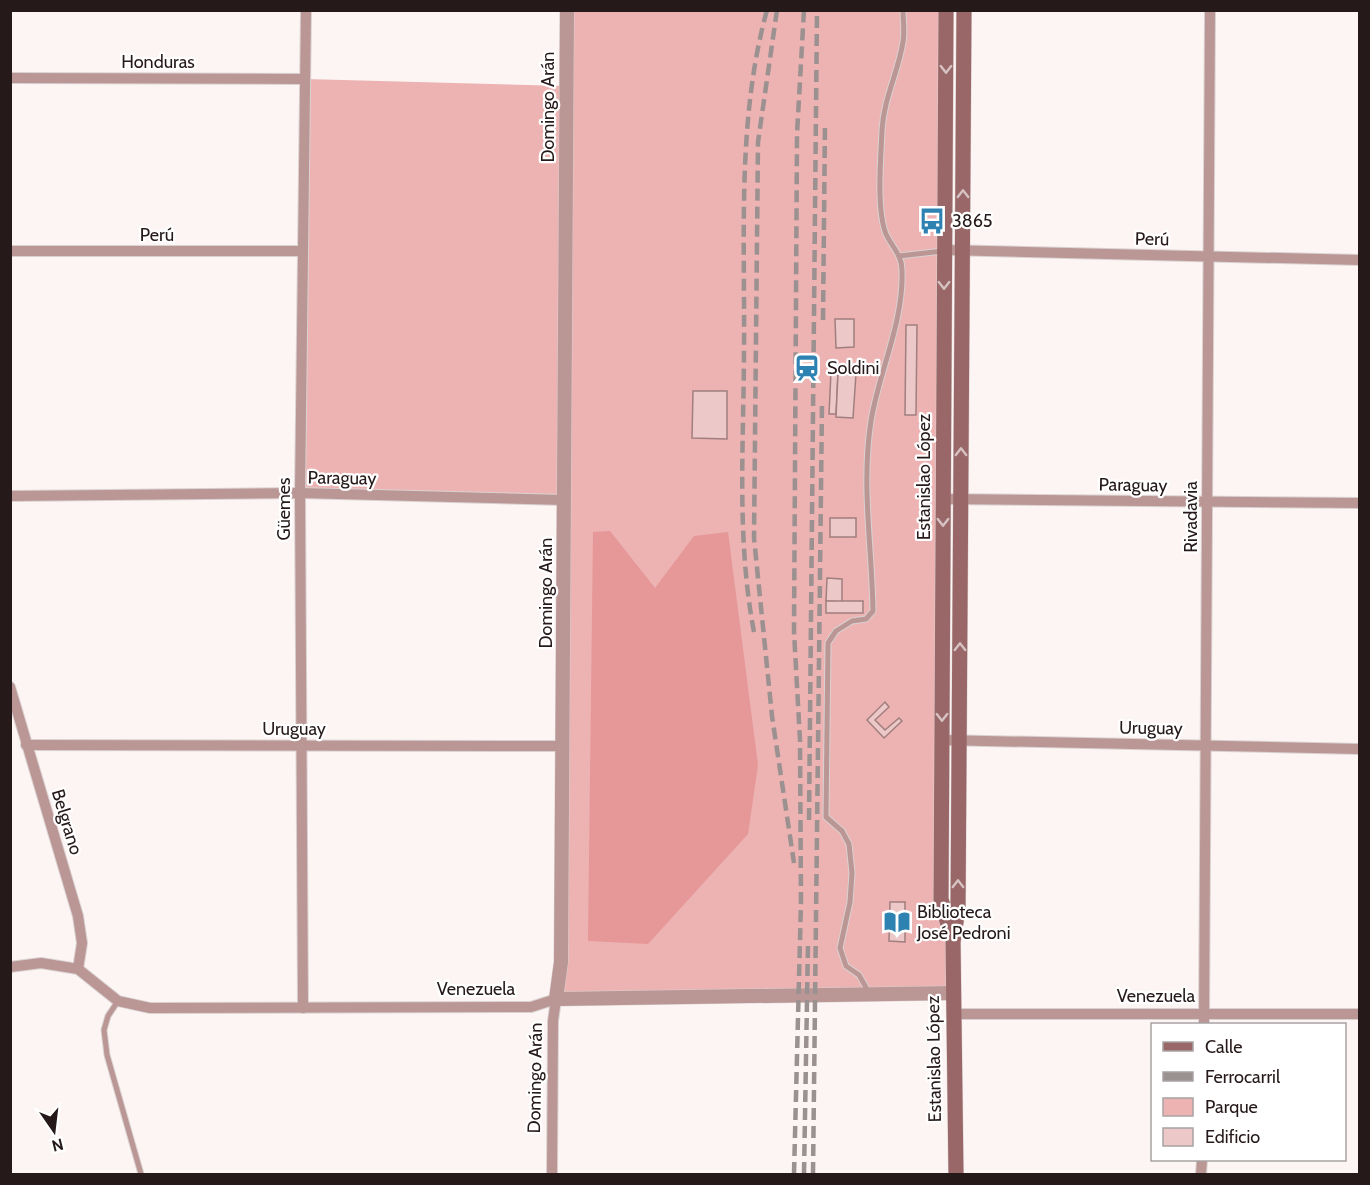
<svg xmlns="http://www.w3.org/2000/svg" width="1370" height="1185" font-family="Cabin,sans-serif">
<rect width="100%" height="100%" fill="#fcf5f4"/>
<!-- green -->
<path fill="#edb2b2" d="M567,11H946L941,899L953,993L556,999L564,500L300,493L305,79L566,86Z"/>
<!-- forest -->
<path fill="#e69798" d="M610,531L655,588L694,536L728,532L758,765L748,834L648,944L588,941L593,532Z"/>
<!-- building -->
<g fill="#edc8c8" stroke="#a07f7e" stroke-width="1.5">
<path d="M835,319H854V347L836,348Z"/>
<path d="M906,325H917L916,415H905Z"/>
<path d="M831,372L838,373L836,414H829Z"/>
<path d="M838,373L856,374L853,418L836,417Z"/>
<path d="M693,391H727V439L692,438Z"/>
<rect x="830" y="518" width="26" height="19"/>
<path d="M827,578L842,579V602L826,601Z"/>
<rect x="826" y="601" width="37" height="12"/>
<path d="M885,702L889,707L875,720L885,730L899,718L902,721L884,738L867,720Z"/>
<path d="M890,902H905V942L889,941Z"/>
</g>
<g fill="none" stroke-linecap="round" stroke-linejoin="round">
<!-- service casing -->
<g stroke="#dad2d1" stroke-width="7">
<g id="service">
<path d="M899,256L943,251"/>
<path d="M868,991L859,975L846,966L840,948L850,902L852,873L849,844L842,831L826,817L828,643L836,631L852,621L866,619L873,611C872,547 861,485 871,421C879,371 904,322 902,270C902,255 892,247 886,234C876,209 881,157 882,130C884,97 898,73 903,42C905,32 903,21 903,10"/>
<path d="M118,1001L108,1016L104,1030L107,1055L141,1174"/>
</g>
</g>
<!-- minor casing -->
<g stroke="#dad2d1" stroke-width="12">
<g id="minor">
<path d="M10,78L305,79"/>
<path d="M945,250L1360,260"/>
<path d="M10,251H303"/>
<path d="M10,496L300,493L564,500"/>
<path d="M943,499L1360,503"/>
<path d="M10,687L78,916L82,943L78,969"/>
<path d="M942,740L1360,749"/>
<path d="M26,745L563,746"/>
<path d="M10,967L41,963L78,969L118,1001L150,1008L531,1007L556,999L553,1021L552,1174"/>
<path d="M303,1008L300,493L306,10"/>
<path d="M953,1014H1360"/>
<path d="M1204,1024L1210,10"/>
<path d="M1201,1174L1202,1160"/>
</g>
</g>
<!-- tertiary casing -->
<g stroke="#dad2d1" stroke-width="15">
<path id="tertiary" d="M567,10L561,962L556,999L953,993"/>
</g>
<!-- secondary casing -->
<g stroke="#dad2d1" stroke-width="16">
<g id="secondary">
<path d="M946,10L941,899L951,936"/>
<path d="M956,1174L953,942L958,909L964,10"/>
</g>
</g>
<!-- service -->
<use href="#service" stroke="#ba9695" stroke-width="5"/>
<!-- minor -->
<use href="#minor" stroke="#ba9695" stroke-width="10"/>
<!-- tertiary -->
<use href="#tertiary" stroke="#ba9695" stroke-width="14"/>
<!-- secondary -->
<use href="#secondary" stroke="#996767" stroke-width="15"/>
<!-- rail -->
<g stroke="#9a9190" stroke-width="4.5" stroke-dasharray="12 6" stroke-linecap="butt">
<path d="M777,10L758,142L754,538L772,716L794,863"/>
<path d="M823,320L825,122"/>
<path d="M754,632C736,538 744,441 744,346C745,235 737,118 767,10"/>
<path d="M809,820L817,10"/>
<path d="M794,1174L801,901L800,740L794,632L797,134L804,10"/>
<path d="M804,1174L808,943"/>
<path d="M813,1174L822,404"/>
</g>
</g>
<!-- one-way arrows -->
<defs><path id="oneway-chevron" d="M-2-3.5L2.5 0L-2 3.5" fill="none" stroke-width="1.6" stroke-linecap="round" stroke-linejoin="round" transform="scale(1.5)"/></defs>
<g stroke="#d6c2c2">
<use href="#oneway-chevron" transform="translate(946 69) rotate(90)"/>
<use href="#oneway-chevron" transform="translate(963 194) rotate(-90)"/>
<use href="#oneway-chevron" transform="translate(944 285) rotate(90)"/>
<use href="#oneway-chevron" transform="translate(961 452) rotate(-90)"/>
<use href="#oneway-chevron" transform="translate(943 522) rotate(90)"/>
<use href="#oneway-chevron" transform="translate(960 647) rotate(-90)"/>
<use href="#oneway-chevron" transform="translate(942 717) rotate(90)"/>
<use href="#oneway-chevron" transform="translate(958 884) rotate(-90)"/>
</g>
<!-- icons -->
<defs>
<g id="bus-bare" transform="scale(2.07)"><path d="M-5-6H5V4H4V6H2V4H-2V6H-4V4H-5ZM-3.5-4V0h7V-4ZM-3.5 1.2v1.5H-2V1.2ZM2 1.2v1.5H3.5V1.2Z" fill="#2e82b2" stroke="#fff" stroke-width="2.5" paint-order="stroke"/></g>
<g id="station-bare" transform="scale(2.07)"><path d="M-3-6H3Q5-6 5-4V2Q5 4 3 4L4.5 6H3L1.5 4h-3L-3 6H-4.5L-3 4Q-5 4-5 2V-4Q-5-6-3-6ZM-3.5-4v3h7v-3ZM-3.5 1v1.5H-2V1ZM2 1v1.5H3.5V1Z" fill="#2e82b2" stroke="#fff" stroke-width="2.5" paint-order="stroke"/></g>
<g id="library-bare" transform="scale(2.07)"><path d="M-6-4Q-3-5.5-.7-3.5V5Q-3 3-6 4ZM6-4Q3-5.5 .7-3.5V5Q3 3 6 4Z" fill="#2e82b2" stroke="#fff" stroke-width="2.5" paint-order="stroke"/></g>
</defs>
<g fill-rule="evenodd">
<use href="#bus-bare" x="932" y="221"/>
<use href="#station-bare" x="807" y="368"/>
<use href="#library-bare" x="897" y="922"/>
</g>
<g text-anchor="middle" dominant-baseline="central" stroke-width="4.5" stroke-linejoin="round" paint-order="stroke">
<!-- street labels -->
<g font-size="18" fill="#261919" stroke="#fff">
<text x="158" y="62">Honduras</text>
<text transform="translate(548 107) rotate(-90)">Domingo Arán</text>
<text x="157" y="235">Perú</text>
<text transform="translate(1152 239) rotate(1)">Perú</text>
<text transform="translate(924 477) rotate(-90)">Estanislao López</text>
<text transform="translate(342 478) rotate(1)">Paraguay</text>
<text transform="translate(1133 485) rotate(1)">Paraguay</text>
<text transform="translate(284 509) rotate(-90)">Güemes</text>
<text transform="translate(1191 517) rotate(-90)">Rivadavia</text>
<text transform="translate(546 593) rotate(-90)">Domingo Arán</text>
<text transform="translate(1151 728) rotate(1)">Uruguay</text>
<text x="294" y="729">Uruguay</text>
<text transform="translate(67 822) rotate(73)">Belgrano</text>
<text x="476" y="989">Venezuela</text>
<text x="1156" y="996">Venezuela</text>
<text transform="translate(934 1059) rotate(-91)">Estanislao López</text>
<text transform="translate(535 1078) rotate(-89)">Domingo Arán</text>
</g>
<!-- poi labels -->
<g font-size="18" fill="#261919" stroke="#fff" text-anchor="start">
<text x="952" y="221">3865</text>
<text x="827" y="368">Soldini</text>
<text x="917" y="912">Biblioteca<tspan x="917" dy="21">José Pedroni</tspan></text>
</g>
</g>
<!-- border -->
<rect width="1370" height="1185" fill="none" stroke="#261919" stroke-width="24"/>
<!-- legend -->
<rect x="1151" y="1023" width="195" height="138" fill="#ffffff" stroke="#a8a3a3" stroke-width="1.5"/>
<rect x="1163" y="1042" width="30" height="9" fill="#996767" stroke="#a8a3a3" stroke-width="1.5"/>
<text x="1205" y="1053" font-size="18" fill="#261919">Calle</text>
<rect x="1163" y="1072" width="30" height="9" fill="#9a9190" stroke="#a8a3a3" stroke-width="1.5"/>
<text x="1205" y="1083" font-size="18" fill="#261919">Ferrocarril</text>
<rect x="1163" y="1098" width="30" height="18" fill="#edb2b2" stroke="#a8a3a3" stroke-width="1.5"/>
<text x="1205" y="1113" font-size="18" fill="#261919">Parque</text>
<rect x="1163" y="1128" width="30" height="18" fill="#edc8c8" stroke="#a8a3a3" stroke-width="1.5"/>
<text x="1205" y="1143" font-size="18" fill="#261919">Edificio</text>
<!-- north arrow -->
<g transform="translate(54 1131) rotate(166)" stroke="#ffffff" stroke-width="4.5" paint-order="stroke">
<path d="M0-4.5L10 22L0 15L-10 22Z" fill="#261919"/>
<text y="-9" font-size="16" font-weight="bold" text-anchor="middle" fill="#261919">N</text>
</g>
</svg>
